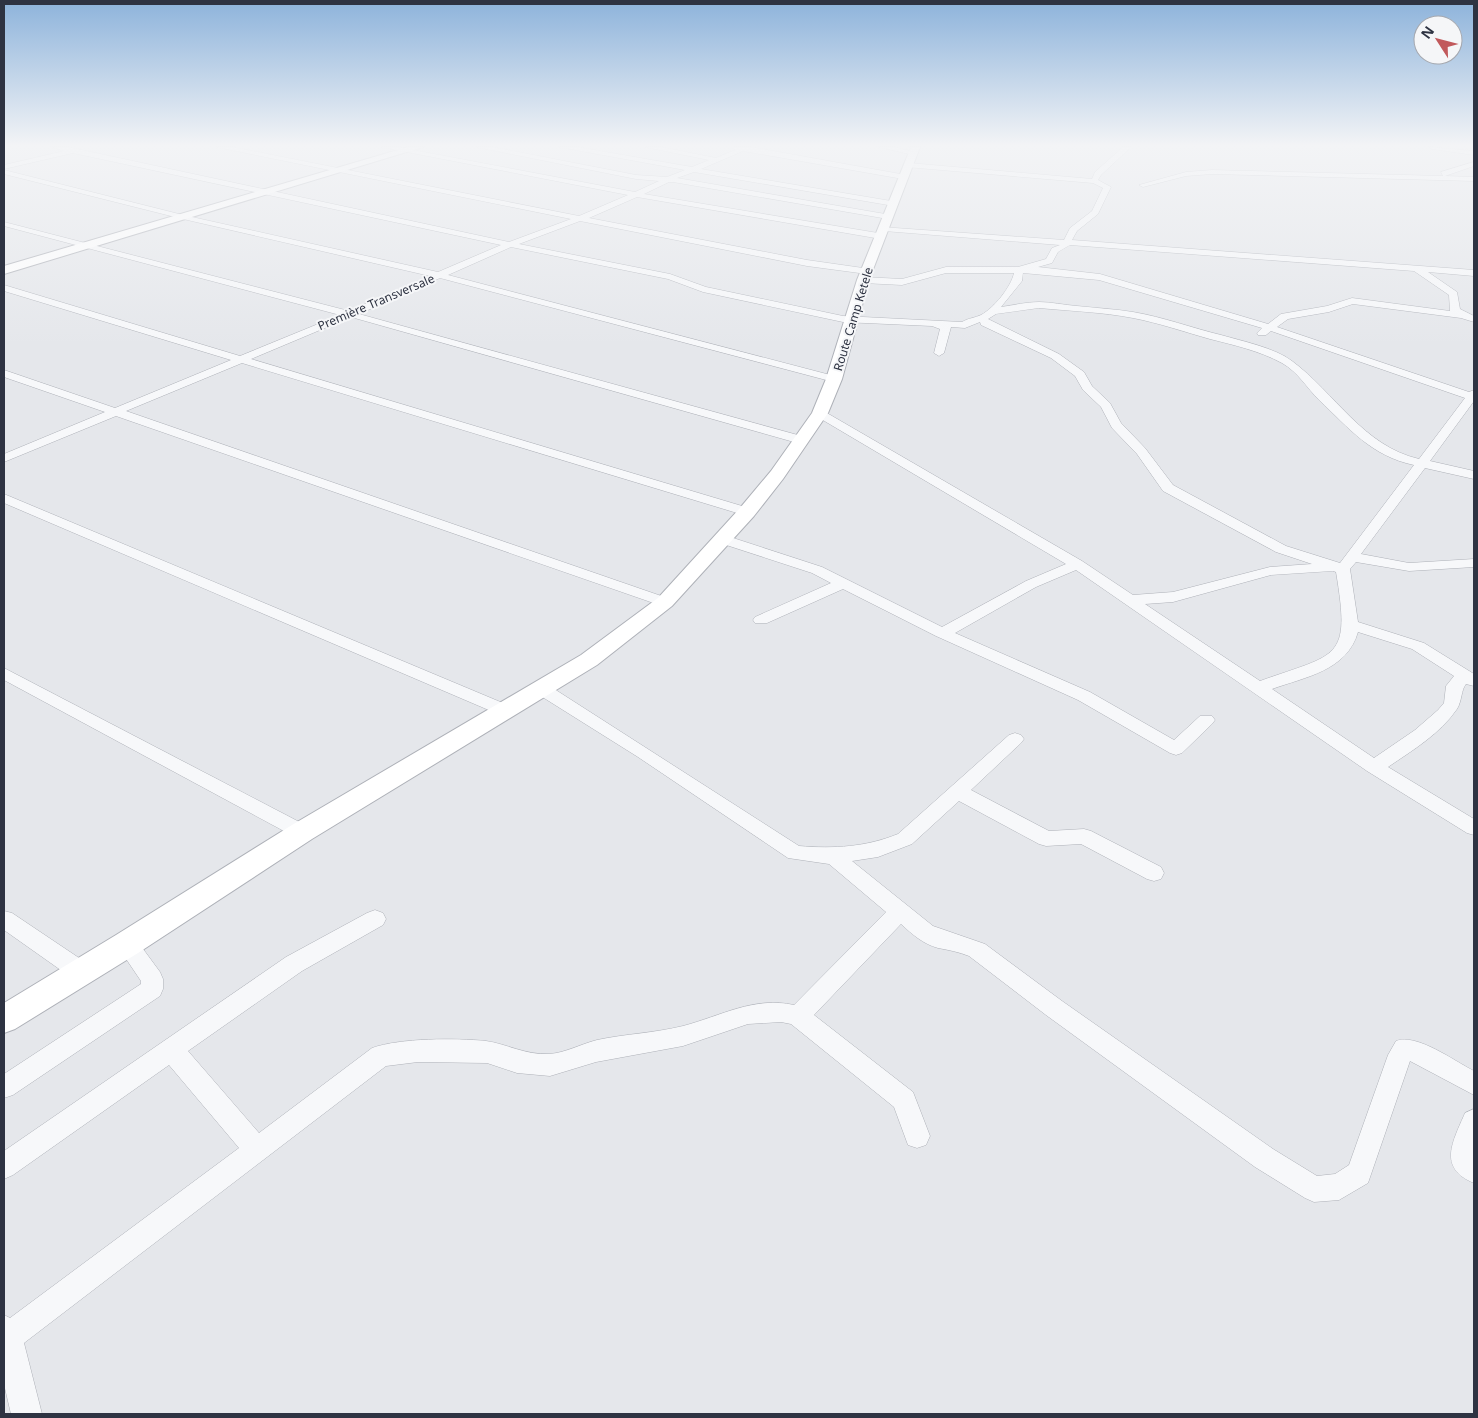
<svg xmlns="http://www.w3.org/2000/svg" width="1478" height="1418" font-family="'Noto Sans',sans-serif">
<rect width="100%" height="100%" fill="#e5e7eb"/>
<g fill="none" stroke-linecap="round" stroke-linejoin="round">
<!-- street casing -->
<g stroke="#aeb1b8" stroke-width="1">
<g id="street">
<path d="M53,147H68L509,242L571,219L216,147H232L579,216L628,195L381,147H397L635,192L659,181L636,179L476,147H492L636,175L667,177L685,170L559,147H577L692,167L709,160L645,147H661L716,158L735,150L733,147H751L906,175V179H903L743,151L701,169L897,202V206H894L694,172L677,178L891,215L892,217L888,219L673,182H669L644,194L884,234L885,236L881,239L637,197L589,218L807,260L870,269V273L867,274L807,266L580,221L519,244L670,274L706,287L843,316L962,322C968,318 975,318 981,315C994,308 1011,287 1014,273H946L902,285L863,283L858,280L863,277L902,279L946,267H1018L1046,259L1052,248L1060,245L884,231L880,229L881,227L1064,240L1070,228L1092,211L1103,188L1093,183L906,167L909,163L1092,179L1095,172L1123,147H1131L1101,175L1098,180L1111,187L1098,214L1077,231L1072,240L1474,270V276L1428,272L1457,292L1460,309L1474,316V322L1461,318L1353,304L1329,312L1288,319L1277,327L1469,392L1474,390V401L1430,461L1474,471V479L1425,468L1361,554L1409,563L1474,559V567L1409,571L1356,562L1350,569L1358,622L1424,643L1474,674V686L1466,684C1461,690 1462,701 1457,709C1440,734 1413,750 1388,767L1474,819V835L1467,833L1367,771L1076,570L1036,587L955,633L1090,692L1174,740L1200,716H1212L1215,720L1212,724L1182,753L1176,755L1170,753L1078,700L936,636L843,589L767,623H755L753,620L755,617L831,583L812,573L717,542L715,539L717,536H727L822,567L942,627L1026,581L1066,564L816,416V410L820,409L1082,561L1133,595L1173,592L1270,567L1312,564L1276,552L1163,491L1137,454L1112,428L1101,407L1083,390L1075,376L1051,358L981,325L980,322L965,328L951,327L944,353L939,356L934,353L940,329L932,326L843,322L703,292L668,279L511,247L448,275L838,377L840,379L834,382L830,381L440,278L359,314L805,437L807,440L805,443L801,444L351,317L251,359L752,509L754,512L747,516L242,363L126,411L670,599L673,602L670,605L665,607L116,416L4,462V454L105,412L4,377V370L115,408L231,360L4,291V285L240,356L340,315L4,226V222L349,311L430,276L183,219L4,174V170L183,215L438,272L501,245L73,153L4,169V165L64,151ZM1070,245L1414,271L1449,295L1450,311L1352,298L1327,306L1281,314L1268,324L1100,274L1038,267L1052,263L1058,252ZM1023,273L1099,280L1262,328L1257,333L1258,335H1266L1271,331L1465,398L1419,459C1363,446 1335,393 1292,361C1275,348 1242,341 1221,335C1192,328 1163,317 1133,312C1115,309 1095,308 1077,306C1064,305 1051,302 1039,302C1027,302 1014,305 1001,307L1022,281ZM1039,308C1070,311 1102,312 1133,318C1159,323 1185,332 1210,339C1234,345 1260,351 1282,363C1298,372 1307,388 1319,400C1349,428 1371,456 1414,465L1340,563L1286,546L1173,485L1145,448L1121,423L1110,403L1092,386L1084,372L1059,354L988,319L996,314ZM1333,571L1336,572C1351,661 1338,653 1260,681L1145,604L1173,602L1271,575ZM1358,632L1412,649L1454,676L1446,686L1444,703L1438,710L1415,730L1374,758L1272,689C1305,677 1347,671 1358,632Z"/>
<path d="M879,147H895L917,153L914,155Z"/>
<path d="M1429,147L1474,151V155L1432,149Z"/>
<path d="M1474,162V166L1445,176L1474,177V181L1212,174L1186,176L1143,187L1139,185L1186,172L1212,170L1443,176L1441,172Z"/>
<path d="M4,494L510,706L513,710L510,714H498L4,503Z"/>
<path d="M4,668L309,827L312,832L309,837L302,839L295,837L4,680Z"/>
<path d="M542,684L548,685L799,846C834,849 866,847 898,834L1009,735L1015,733L1021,735L1024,739L1021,743L971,790L1049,831L1084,829L1091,831L1161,867L1164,873L1161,879L1154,881L1147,879L1081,844L1046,846L1039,844L959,801L912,844L878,857L852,861L933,926L985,944L1062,1001L1273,1149L1317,1176L1335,1174L1349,1165L1388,1055L1396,1041C1417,1033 1454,1061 1474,1071V1095L1410,1061L1368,1183L1339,1200L1314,1202L1305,1198L1255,1167L1046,1015L969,956C959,952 949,950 938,948C923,944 912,934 901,924L814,1015L913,1092L930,1136L926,1145L917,1148L908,1145L894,1107L791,1024L781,1022L748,1024L683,1046L596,1062L550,1076L517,1073L487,1063L418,1062L386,1066L24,1343L42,1414H11L4,1384V1315L10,1318L239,1148L169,1065L13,1175L4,1179V1151L286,957L367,913L375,910L383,913L386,919L383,925L302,971L188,1051L259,1133L372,1048C400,1038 456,1038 486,1041C507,1044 525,1055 549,1054C565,1053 581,1044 597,1040C625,1034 655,1033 683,1026C721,1016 754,996 794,1005L886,912L829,864L788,858L638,757L536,693L533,689L536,685Z"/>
<path d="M4,911L12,913L88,964L91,971L88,978L80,980L72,978L4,930Z"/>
<path d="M127,935L135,938L160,972L163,979V989L160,996L13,1095L4,1098V1074L141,984V981L116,944L119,938Z"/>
<path d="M1474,1109V1183C1437,1168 1453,1141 1465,1113Z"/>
</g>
</g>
<!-- secondary casing -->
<g stroke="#aeb1b8" stroke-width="2">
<g id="secondary">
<path d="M408,147H423L4,274V266Z"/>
<path d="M911,147H920L869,280L842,379L828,413L783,479L754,516L672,606L597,665L312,839L138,953L15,1029L4,1033V1003L116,935L292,825L581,655L658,598L740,508L771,471L812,413L826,379L857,280Z"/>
</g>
</g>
<!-- street -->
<use href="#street" fill="#f7f8fa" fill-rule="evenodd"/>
<!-- secondary -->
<use href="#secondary" fill="#fff" fill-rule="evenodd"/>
</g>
<!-- sky -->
<linearGradient id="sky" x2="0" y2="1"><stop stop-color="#8db3db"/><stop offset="0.42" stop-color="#f3f4f6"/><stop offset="1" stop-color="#f3f4f6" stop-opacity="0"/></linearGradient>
<rect width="1478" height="346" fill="url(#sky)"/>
<g text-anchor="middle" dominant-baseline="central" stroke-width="4" stroke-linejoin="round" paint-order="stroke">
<!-- far-street labels -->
<g font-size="12" fill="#2e3342" stroke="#f5f6f8">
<text transform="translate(376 302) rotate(-23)">Première Transversale</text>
<text transform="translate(853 319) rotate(-73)">Route Camp Ketele</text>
</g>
</g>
<!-- border -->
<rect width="1478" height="1418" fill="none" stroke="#2e3342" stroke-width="10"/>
<!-- north arrow -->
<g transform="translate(1438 40) rotate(306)"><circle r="24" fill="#f5f6f8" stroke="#a5a8af"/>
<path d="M0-4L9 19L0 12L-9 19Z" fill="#c1595c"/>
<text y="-8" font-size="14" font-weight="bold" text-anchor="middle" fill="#2e3342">N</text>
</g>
</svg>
